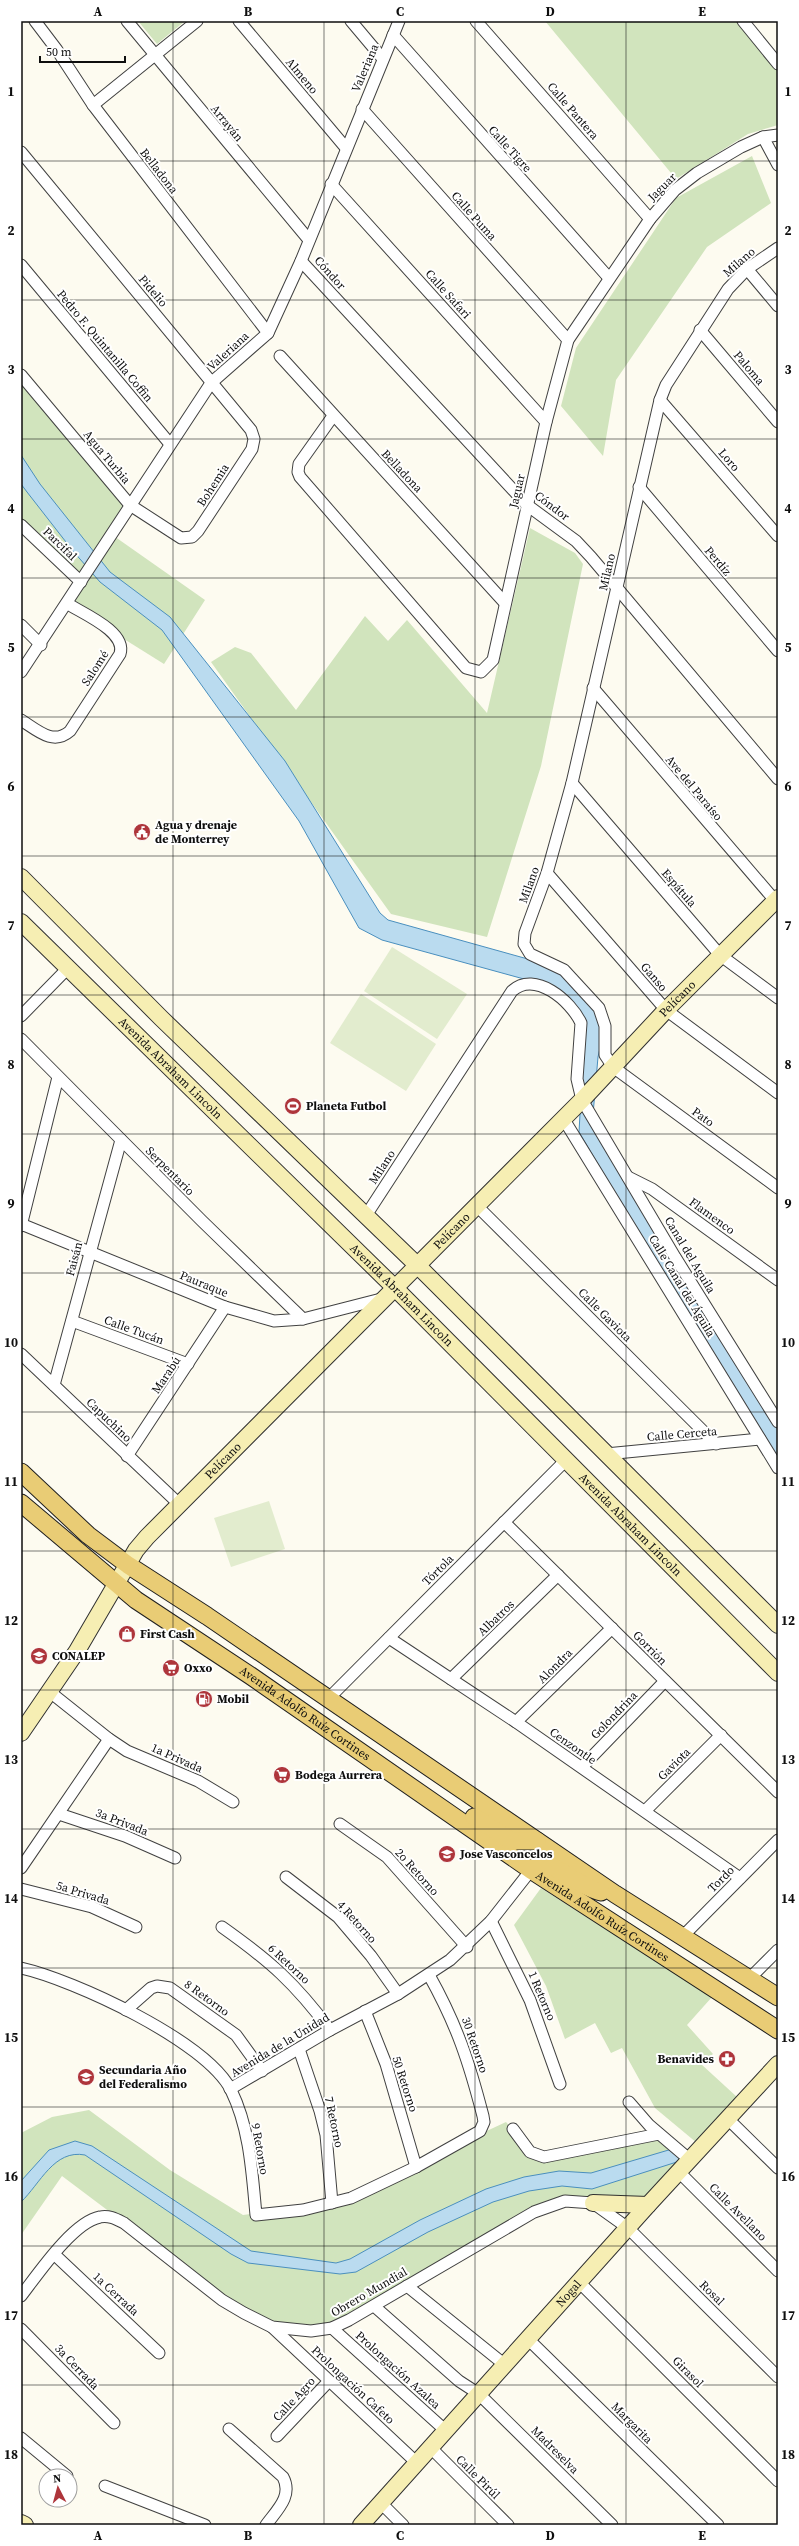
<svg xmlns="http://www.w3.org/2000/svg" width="799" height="2546" font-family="'Source Serif 4',serif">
<rect width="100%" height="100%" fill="#fdfbf0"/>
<!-- green -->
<g fill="#d1e4bd">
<path d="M138,21H185L157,44Z"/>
<path d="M545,21H738L778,68V125L748,134L676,179Z"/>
<path d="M752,156L771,203L707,247L616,380L603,456L561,406L576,348L676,198Z"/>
<path d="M21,375L130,505L111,534L205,600L164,664L68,604L81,582L21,525Z"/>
<path d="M530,528L575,553L583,564L541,766L487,937L391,914L211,662L235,647L251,653L296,710L365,616L388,641L407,620L487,713Z"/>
<path d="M541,1888L712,1997L687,2025L713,2054L701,2064L737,2097L697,2143L655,2108L622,2048L611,2053L595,2023L565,2039L546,1986L514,1925Z"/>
<path d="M89,2110L170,2170L243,2215L332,2203L506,2122L536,2156L659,2134L690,2160L648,2205L565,2201L349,2320L291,2330L244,2313L62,2176L21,2235V2133L52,2117Z"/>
</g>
<!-- pitch -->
<g fill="#e2ecce">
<path d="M392,947L467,994L437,1039L364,991Z"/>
<path d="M361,994L436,1044L406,1091L330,1043Z"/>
<path d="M269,1501L285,1549L231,1567L214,1518Z"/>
</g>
<!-- water -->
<g fill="#badbef" stroke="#4a8fbe">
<path d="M21,455L40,484L110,572L170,617L285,761L380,913L388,920L560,968L599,1008L605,1026L598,1057L592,1126L778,1422V1468L579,1132L585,1024L553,987L382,940L359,928L299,821L162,630L100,582L73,551L27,492L21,484Z"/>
<path d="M75,2141L92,2146L251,2251L336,2263L350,2259L420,2220L486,2189L524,2177L559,2171L591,2173L672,2149L683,2160L592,2189L562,2186L529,2191L493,2202L428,2232L356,2272L340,2274L248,2263L231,2254L85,2155C54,2149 40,2184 21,2202V2181L49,2150Z"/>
</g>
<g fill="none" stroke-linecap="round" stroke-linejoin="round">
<!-- street casing -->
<g stroke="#414141" stroke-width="13">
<g id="street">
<path d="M35,21L57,50L93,105L268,333"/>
<path d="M127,21L309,240"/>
<path d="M239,21L346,148"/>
<path d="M351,21L383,59"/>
<path d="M476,21L650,219"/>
<path d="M743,21L778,64"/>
<path d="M393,35L609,278"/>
<path d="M93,105L197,21"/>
<path d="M362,109L568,340"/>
<path d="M763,137L778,165"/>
<path d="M21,152L251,430L254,439L252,449L198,531L192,537L181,538L130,505L21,375"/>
<path d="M331,184L546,422"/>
<path d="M778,248L747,269L728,289L666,385L660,400L572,783L547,873L525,933L524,944L530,954L564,970L599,1008L605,1026V1055L613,1067L778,1188"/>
<path d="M301,261L527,505L576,541L591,557L778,779"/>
<path d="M21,265L170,444"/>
<path d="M747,269L778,306"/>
<path d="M700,330L778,422"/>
<path d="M280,356L505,603"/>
<path d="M660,400L778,536"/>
<path d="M333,416L299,464L298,472L300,477L466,668L481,672L493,660L546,422L568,340L650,219L675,190L697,173L741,147L763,137L778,135"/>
<path d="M639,487L778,651"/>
<path d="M21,525L81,582"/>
<path d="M21,625L41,645"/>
<path d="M21,672L211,383L268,333L301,261L399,21"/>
<path d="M593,688L778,904"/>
<path d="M21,720C37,730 53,746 70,731L120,654C127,632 84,614 68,604"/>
<path d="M572,783L720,955L778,998"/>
<path d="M547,873L666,1010L778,1093"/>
<path d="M21,1016L68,968"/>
<path d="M21,1039L202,1221L303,1319"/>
<path d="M563,1118L778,1468"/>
<path d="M628,1177L652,1189L778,1280"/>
<path d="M476,1205L716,1444"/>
<path d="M365,1217L512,991C535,970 571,1001 581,1023L577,1079L582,1100L675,1257L778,1422"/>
<path d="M21,1224L225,1307L274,1321L303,1319L385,1298"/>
<path d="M21,1226L58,1077"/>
<path d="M72,1321L188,1364"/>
<path d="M21,1354L178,1503"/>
<path d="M54,1385L121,1140"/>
<path d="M606,1454L760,1439"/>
<path d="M127,1456L225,1307"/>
<path d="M504,1522L778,1792"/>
<path d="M389,1638L516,1722L740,1878"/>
<path d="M451,1679L558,1575"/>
<path d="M50,1692L109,1739L127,1751L198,1781L233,1802"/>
<path d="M328,1699L567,1459"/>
<path d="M516,1722L612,1628"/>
<path d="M582,1767L665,1681"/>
<path d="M645,1811L721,1735"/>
<path d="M59,1814L125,1836L175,1858"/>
<path d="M340,1824L387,1857L467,1947"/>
<path d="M21,1868L109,1739"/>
<path d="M286,1877L338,1917L371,1956L398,1994"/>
<path d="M21,1889L92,1907L136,1927"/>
<path d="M491,1921L530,2000L560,2084"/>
<path d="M222,1927C270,1961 295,1983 330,2030"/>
<path d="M682,1937L778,1840"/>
<path d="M21,1968C74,1980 206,2041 231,2090C250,2129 252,2172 256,2215L303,2210L351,2198L416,2167L480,2131L484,2122L483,2116C469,2062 457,2025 429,1975"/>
<path d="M749,1979L778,1950"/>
<path d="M126,2010L151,1988L157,1986L170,1988L236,2035L262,2071"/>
<path d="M365,2011L386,2064L416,2167"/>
<path d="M299,2049L320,2111L326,2135L332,2203"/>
<path d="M230,2089L330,2030L398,1994L450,1960L491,1921L531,1870"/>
<path d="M629,2102L649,2125L690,2160"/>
<path d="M727,2118L778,2168"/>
<path d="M513,2129L530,2152L544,2157L659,2134"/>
<path d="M679,2172L778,2271"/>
<path d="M55,2255L159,2353"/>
<path d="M579,2282L778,2481"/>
<path d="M407,2286L505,2365"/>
<path d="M21,2296C38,2274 73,2222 100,2217C109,2215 116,2219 124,2223L222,2300L244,2313L272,2327L311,2331L332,2328L349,2320L534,2212L565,2201L593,2203L628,2228L778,2377"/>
<path d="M374,2306L459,2381L479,2394L612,2525"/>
<path d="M272,2327L417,2463"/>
<path d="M332,2328L446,2431"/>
<path d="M21,2329L114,2423"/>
<path d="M528,2339L718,2525"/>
<path d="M229,2429L283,2477C293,2496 277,2510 266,2525"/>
<path d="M277,2436L329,2381"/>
<path d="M21,2438L67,2476"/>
<path d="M431,2448L508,2525"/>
<path d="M105,2486L205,2525"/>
<path d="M381,2503L403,2525"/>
</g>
</g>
<!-- secondary casing -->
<g stroke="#303030" stroke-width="18">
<g id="secondary">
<path d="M21,877L161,1018L417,1265L778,1625"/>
<path id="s1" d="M21,922L395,1288L778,1673"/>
<path id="s2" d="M21,1733L77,1651L136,1550L147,1537L582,1100L666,1010L778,898"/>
<path d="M593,2203L648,2205"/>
<path d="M21,2523L25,2525"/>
<path id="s3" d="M361,2525L648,2205L778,2064"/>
</g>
</g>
<!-- primary casing -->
<g stroke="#1f1f1f" stroke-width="19">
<g id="primary">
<path d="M21,1472L88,1535L128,1565L207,1616L615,1894L778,1997"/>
<path id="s4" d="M21,1503L136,1600L251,1676L531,1870L778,2030"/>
<path d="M474,1817L512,1841H537"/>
<path d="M531,1870L541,1863C554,1863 581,1888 601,1892"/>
</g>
</g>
<!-- street -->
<use href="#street" stroke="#fff" stroke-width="11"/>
<!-- secondary -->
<use href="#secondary" stroke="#f6eeb3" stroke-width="16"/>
<!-- primary -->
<use href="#primary" stroke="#e9cc75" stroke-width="17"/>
</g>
<!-- grid -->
<path fill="none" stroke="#0e0e0e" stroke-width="1" stroke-opacity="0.55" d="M173,21V2525M324,21V2525M475,21V2525M626,21V2525M21,161H778M21,300H778M21,439H778M21,578H778M21,717H778M21,856H778M21,995H778M21,1134H778M21,1273H778M21,1412H778M21,1551H778M21,1690H778M21,1829H778M21,1968H778M21,2107H778M21,2246H778M21,2385H778"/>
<!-- icons -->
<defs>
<g id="civic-disc" transform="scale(0.9)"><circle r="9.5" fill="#ae353b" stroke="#fff"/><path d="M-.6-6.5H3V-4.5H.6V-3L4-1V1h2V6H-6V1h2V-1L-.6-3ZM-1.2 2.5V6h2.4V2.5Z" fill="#fff"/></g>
<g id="stadium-disc" transform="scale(0.9)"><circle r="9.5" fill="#ae353b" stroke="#fff"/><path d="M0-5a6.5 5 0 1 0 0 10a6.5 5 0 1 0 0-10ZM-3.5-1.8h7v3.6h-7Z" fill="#fff"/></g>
<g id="shop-disc" transform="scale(0.9)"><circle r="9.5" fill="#ae353b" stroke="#fff"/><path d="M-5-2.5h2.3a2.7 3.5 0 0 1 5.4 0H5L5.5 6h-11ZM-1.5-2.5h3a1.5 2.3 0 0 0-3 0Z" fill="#fff"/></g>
<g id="school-disc" transform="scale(0.9)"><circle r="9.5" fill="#ae353b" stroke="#fff"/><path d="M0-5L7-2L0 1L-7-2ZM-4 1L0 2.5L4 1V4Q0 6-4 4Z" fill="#fff"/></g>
<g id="supermarket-disc" transform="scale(0.9)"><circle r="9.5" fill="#ae353b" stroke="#fff"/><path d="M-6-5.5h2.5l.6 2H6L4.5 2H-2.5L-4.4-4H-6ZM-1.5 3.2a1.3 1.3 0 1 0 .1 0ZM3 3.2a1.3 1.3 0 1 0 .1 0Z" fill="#fff"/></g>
<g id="fuel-disc" transform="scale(0.9)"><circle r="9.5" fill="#ae353b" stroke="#fff"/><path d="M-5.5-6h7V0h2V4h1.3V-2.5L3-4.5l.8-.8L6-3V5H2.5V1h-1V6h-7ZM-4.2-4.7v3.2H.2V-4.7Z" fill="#fff"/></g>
<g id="university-disc" transform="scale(0.9)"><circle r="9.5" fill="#ae353b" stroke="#fff"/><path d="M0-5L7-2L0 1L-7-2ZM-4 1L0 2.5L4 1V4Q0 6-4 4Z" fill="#fff"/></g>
<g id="pharmacy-disc" transform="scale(0.9)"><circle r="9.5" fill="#ae353b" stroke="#fff"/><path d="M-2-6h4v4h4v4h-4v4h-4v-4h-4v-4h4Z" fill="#fff"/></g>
</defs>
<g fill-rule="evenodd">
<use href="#civic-disc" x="142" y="832"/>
<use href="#stadium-disc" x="293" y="1106"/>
<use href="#shop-disc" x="127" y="1634"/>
<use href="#school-disc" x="39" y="1656"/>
<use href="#supermarket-disc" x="171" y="1668"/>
<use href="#fuel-disc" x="204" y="1699"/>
<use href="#supermarket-disc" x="282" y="1775"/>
<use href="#university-disc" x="447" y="1854"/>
<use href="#pharmacy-disc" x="727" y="2059"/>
<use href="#school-disc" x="86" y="2077"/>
</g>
<g text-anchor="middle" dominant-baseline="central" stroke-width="4" stroke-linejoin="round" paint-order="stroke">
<!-- street labels -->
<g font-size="12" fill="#0e0e0e" stroke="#fff">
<text transform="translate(365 68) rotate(-67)">Valeriana</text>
<text transform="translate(302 76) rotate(50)">Almeno</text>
<text transform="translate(573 111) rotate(49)">Calle Pantera</text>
<text transform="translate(227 123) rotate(51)">Arrayán</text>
<text transform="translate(510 149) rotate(48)">Calle Tigre</text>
<text transform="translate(159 171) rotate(52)">Belladona</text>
<text transform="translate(662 187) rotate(-45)">Jaguar</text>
<text transform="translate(474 216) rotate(48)">Calle Puma</text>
<text transform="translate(739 262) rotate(-41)">Milano</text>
<text transform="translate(330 273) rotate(48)">Cóndor</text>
<text transform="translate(153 291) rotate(50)">Pidelio</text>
<text transform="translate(448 294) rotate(48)">Calle Safari</text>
<text transform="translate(105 346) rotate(50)">Pedro F. Quintanilla Coffin</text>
<text transform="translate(228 351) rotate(-42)">Valeriana</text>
<text transform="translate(749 368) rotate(50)">Paloma</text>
<text transform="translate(107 457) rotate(50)">Agua Turbia</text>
<text transform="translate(729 460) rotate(49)">Loro</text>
<text transform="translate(402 471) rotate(47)">Belladona</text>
<text transform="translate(213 485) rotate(-57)">Bohemia</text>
<text transform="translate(517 491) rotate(-77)">Jaguar</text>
<text transform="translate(552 506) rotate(37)">Cóndor</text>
<text transform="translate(60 544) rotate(44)">Parcifal</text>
<text transform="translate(718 561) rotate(50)">Perdíz</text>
<text transform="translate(607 572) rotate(-77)">Milano</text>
<text transform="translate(95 668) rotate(-57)">Salomé</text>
<text transform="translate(694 788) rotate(50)">Ave del Paraíso</text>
<text transform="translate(529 885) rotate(-70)">Milano</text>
<text transform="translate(679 888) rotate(49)">Espátula</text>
<text transform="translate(654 977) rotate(49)">Ganso</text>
<text stroke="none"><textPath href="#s2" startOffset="989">Pelícano</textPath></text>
<text stroke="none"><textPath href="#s1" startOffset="209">Avenida Abraham Lincoln</textPath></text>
<text transform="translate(703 1117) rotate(36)">Pato</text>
<text transform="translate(382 1167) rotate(-57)">Milano</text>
<text transform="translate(170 1171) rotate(45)">Serpentario</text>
<text transform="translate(712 1216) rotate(36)">Flamenco</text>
<text stroke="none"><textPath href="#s2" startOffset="665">Pelícano</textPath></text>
<text transform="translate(690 1255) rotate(59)">Canal del Aguila</text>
<text transform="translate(74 1259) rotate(-75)">Faisán</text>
<text transform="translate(204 1284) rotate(22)">Pauraque</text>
<text transform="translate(682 1286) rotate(59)">Calle Canal del Águila</text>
<text stroke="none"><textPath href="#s1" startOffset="533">Avenida Abraham Lincoln</textPath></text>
<text transform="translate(605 1315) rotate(45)">Calle Gaviota</text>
<text transform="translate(134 1330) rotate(20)">Calle Tucán</text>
<text transform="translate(166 1375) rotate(-56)">Marabú</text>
<text transform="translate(109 1420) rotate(44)">Capuchino</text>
<text transform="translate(682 1434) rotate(-5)">Calle Cerceta</text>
<text stroke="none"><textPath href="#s2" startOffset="341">Pelícano</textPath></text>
<text stroke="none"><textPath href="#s1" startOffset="857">Avenida Abraham Lincoln</textPath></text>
<text transform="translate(438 1570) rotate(-45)">Tórtola</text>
<text transform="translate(496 1618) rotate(-44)">Albatros</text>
<text transform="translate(650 1648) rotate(45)">Gorrión</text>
<text transform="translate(555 1666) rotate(-45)">Alondra</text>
<text stroke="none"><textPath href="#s4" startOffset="354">Avenida Adolfo Ruíz Cortines</textPath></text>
<text transform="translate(614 1715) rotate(-46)">Golondrina</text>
<text transform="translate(573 1746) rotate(35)">Cenzontle</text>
<text transform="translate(177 1758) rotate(24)">1a Privada</text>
<text transform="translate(674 1764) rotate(-45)">Gaviota</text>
<text transform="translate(122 1822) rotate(21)">3a Privada</text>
<text transform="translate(417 1872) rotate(48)">2o Retorno</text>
<text transform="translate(721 1879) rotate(-45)">Tordo</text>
<text transform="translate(83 1893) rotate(17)">5a Privada</text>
<text stroke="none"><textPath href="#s4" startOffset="714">Avenida Adolfo Ruíz Cortines</textPath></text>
<text transform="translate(357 1922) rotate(48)">4 Retorno</text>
<text transform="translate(289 1964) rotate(43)">6 Retorno</text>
<text transform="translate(542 1996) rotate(67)">1 Retorno</text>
<text transform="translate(207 1998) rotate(36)">8 Retorno</text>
<text transform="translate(280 2045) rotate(-31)">Avenida de la Unidad</text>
<text transform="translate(475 2045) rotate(71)">30 Retorno</text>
<text transform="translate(405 2084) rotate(72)">50 Retorno</text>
<text transform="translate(334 2122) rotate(78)">7 Retorno</text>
<text transform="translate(260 2149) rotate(80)">9 Retorno</text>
<text transform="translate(738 2212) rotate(45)">Calle Avellano</text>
<text transform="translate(369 2292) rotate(-30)">Obrero Mundial</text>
<text transform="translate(712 2293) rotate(45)">Rosal</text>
<text transform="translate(116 2294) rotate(43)">1a Cerrada</text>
<text stroke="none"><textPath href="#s3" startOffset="311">Nogal</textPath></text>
<text transform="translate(77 2367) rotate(46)">3a Cerrada</text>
<text transform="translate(398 2370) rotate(42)">Prolongación Azalea</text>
<text transform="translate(688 2372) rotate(45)">Girasol</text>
<text transform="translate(353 2385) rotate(43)">Prolongación Cafeto</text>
<text transform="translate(294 2399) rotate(-47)">Calle Agro</text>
<text transform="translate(632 2423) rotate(45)">Margarita</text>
<text transform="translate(555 2450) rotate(45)">Madreselva</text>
<text transform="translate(478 2477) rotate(45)">Calle Pirúl</text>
</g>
<!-- poi labels -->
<g font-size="12" font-weight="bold" fill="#0e0e0e" stroke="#fff" text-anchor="start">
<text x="155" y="825">Agua y drenaje<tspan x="155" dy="14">de Monterrey</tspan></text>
<text x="306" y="1106">Planeta Futbol</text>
<text x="140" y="1634">First Cash</text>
<text x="52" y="1656">CONALEP</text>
<text x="184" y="1668">Oxxo</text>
<text x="217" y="1699">Mobil</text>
<text x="295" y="1775">Bodega Aurrera</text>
<text x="460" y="1854">Jose Vasconcelos</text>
<text x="714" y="2059" text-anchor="end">Benavides</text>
<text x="99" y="2070">Secundaria Año<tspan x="99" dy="14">del Federalismo</tspan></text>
</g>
</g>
<!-- border -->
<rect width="799" height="2546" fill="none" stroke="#ffffff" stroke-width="44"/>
<!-- north arrow -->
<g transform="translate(58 2488) rotate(354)"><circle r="19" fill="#ffffff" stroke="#9f9f9f"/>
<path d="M0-3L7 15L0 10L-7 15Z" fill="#ae353b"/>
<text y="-6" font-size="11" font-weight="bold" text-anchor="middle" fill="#0e0e0e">N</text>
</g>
<!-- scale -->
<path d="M40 56v6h85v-6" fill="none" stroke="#0e0e0e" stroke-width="2"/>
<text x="46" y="56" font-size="12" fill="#0e0e0e" stroke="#ffffff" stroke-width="3" paint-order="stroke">50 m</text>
<rect x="22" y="22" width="755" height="2502" fill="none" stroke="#0e0e0e" stroke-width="1.5"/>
<g font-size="13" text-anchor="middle" font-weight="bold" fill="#0e0e0e">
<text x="98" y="16">A</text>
<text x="248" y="16">B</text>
<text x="400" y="16">C</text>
<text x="550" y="16">D</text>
<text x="702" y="16">E</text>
<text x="11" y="96">1</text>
<text x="788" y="96">1</text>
<text x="11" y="235">2</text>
<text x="788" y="235">2</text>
<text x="11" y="374">3</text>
<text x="788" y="374">3</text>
<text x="11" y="513">4</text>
<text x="788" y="513">4</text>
<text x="11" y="652">5</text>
<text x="788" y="652">5</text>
<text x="11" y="791">6</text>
<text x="788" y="791">6</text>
<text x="11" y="930">7</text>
<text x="788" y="930">7</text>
<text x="11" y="1069">8</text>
<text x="788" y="1069">8</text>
<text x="11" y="1208">9</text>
<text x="788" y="1208">9</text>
<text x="11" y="1347">10</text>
<text x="788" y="1347">10</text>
<text x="11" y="1486">11</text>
<text x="788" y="1486">11</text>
<text x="11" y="1625">12</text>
<text x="788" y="1625">12</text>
<text x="11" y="1764">13</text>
<text x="788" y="1764">13</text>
<text x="11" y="1903">14</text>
<text x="788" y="1903">14</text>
<text x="11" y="2042">15</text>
<text x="788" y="2042">15</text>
<text x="11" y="2181">16</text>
<text x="788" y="2181">16</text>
<text x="11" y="2320">17</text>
<text x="788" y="2320">17</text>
<text x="11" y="2459">18</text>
<text x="788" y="2459">18</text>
<text x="98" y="2540">A</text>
<text x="248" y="2540">B</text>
<text x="400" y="2540">C</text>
<text x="550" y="2540">D</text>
<text x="702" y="2540">E</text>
</g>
</svg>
